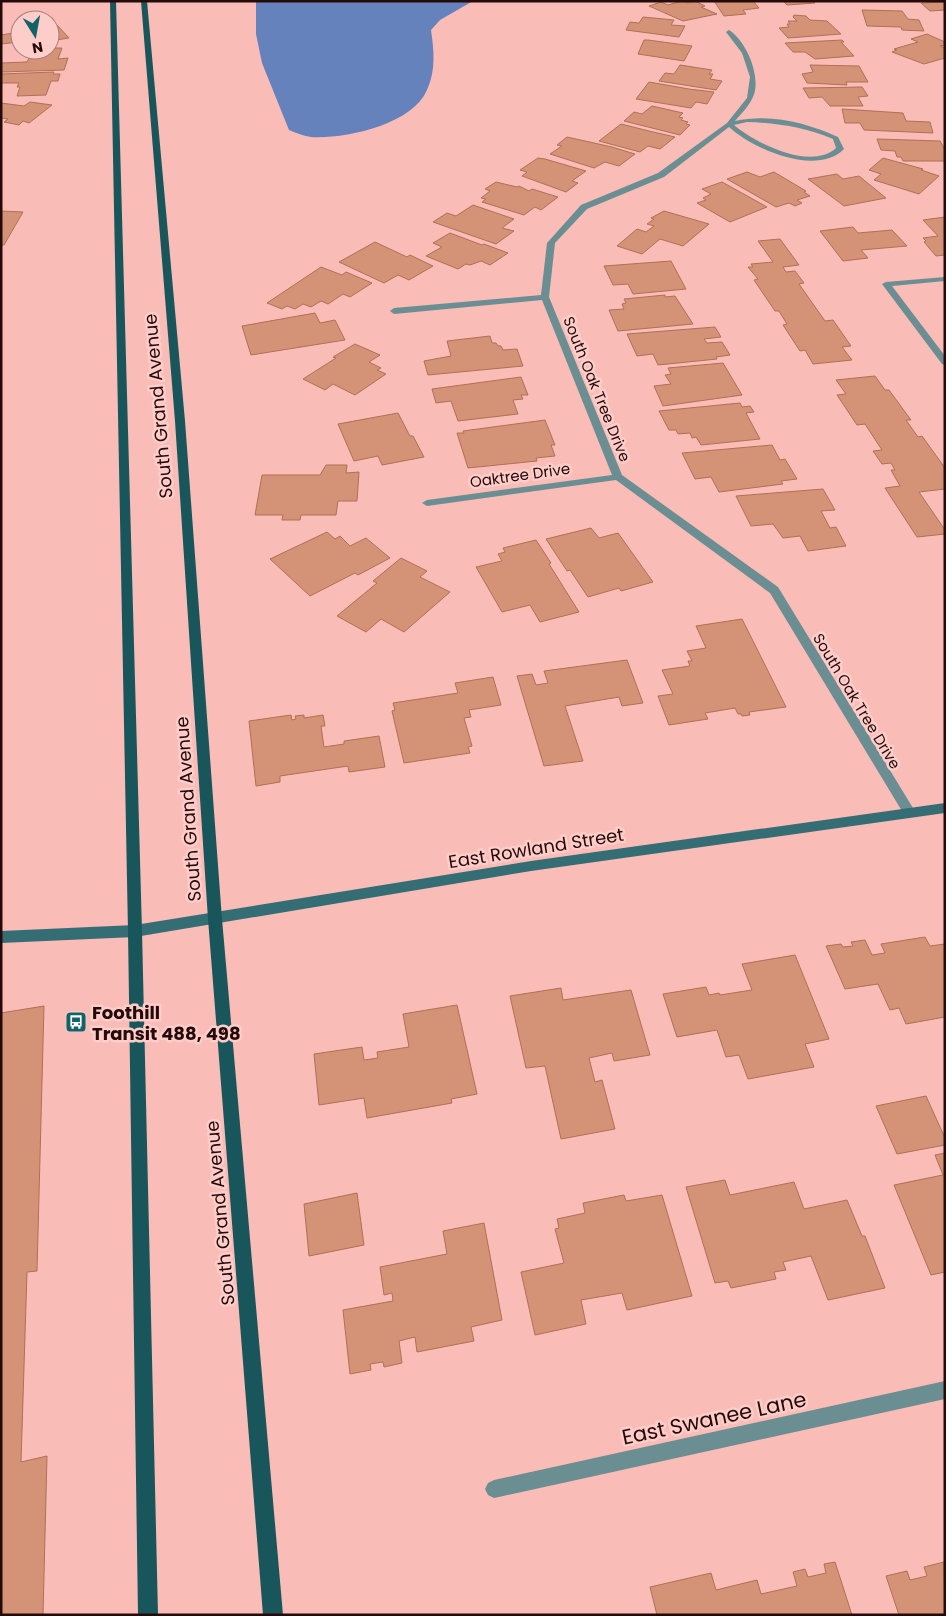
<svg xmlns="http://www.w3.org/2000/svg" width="946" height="1616" font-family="Poppins,sans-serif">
<rect width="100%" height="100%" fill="#fabcb7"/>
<!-- water -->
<path fill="#6682bc" d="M256,1H473L440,20L431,30C434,51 436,70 427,90C412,125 345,139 311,137C304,136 296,133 289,130L262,63L256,34Z"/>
<!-- building -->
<g fill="#d49276" stroke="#b07055">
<path d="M682,1L688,3L695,1L705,6L701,7L717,14L683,21L649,6L661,2L668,5Z"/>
<path d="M714,1H753L759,8L743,10L746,14L724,16Z"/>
<path d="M783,1H813L815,3L787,5Z"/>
<path d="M945,2V10L930,11L921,3Z"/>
<path d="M862,10L902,11L908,19L919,20L924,31L902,30L901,27L867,26Z"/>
<path d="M794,15L806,16L810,20L827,21L841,34L788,38L779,28L789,27L787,24H790L788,21H797L793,17Z"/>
<path d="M643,17L674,20L671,25L685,26L679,37L626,30L630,22L639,23Z"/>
<path d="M57,25L69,38L50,41V26Z"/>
<path d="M20,32V42L1,44V35Z"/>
<path d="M927,34L945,42V45L940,46L945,48V58L924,64L892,52L897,50L894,49L918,42L911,39Z"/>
<path d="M644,40H648L692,46L684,61L638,54Z"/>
<path d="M842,40L844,42H841L854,56L815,59L805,52H793L785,43Z"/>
<path d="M50,48H62L58,59L68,58L64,70L1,72V63L27,62L34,50H50Z"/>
<path d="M680,65L712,70L709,74H713L710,79L722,81L716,90L659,81L665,73L674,74Z"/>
<path d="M810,65L859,66L868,82H846L847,85L807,83L802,74L813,72Z"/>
<path d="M54,72L53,74H60L58,81H51L46,95L17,96L20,87H17L19,83H1V74Z"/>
<path d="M649,82L689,89L714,92L707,104L696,102L691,108L636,99Z"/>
<path d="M862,87L868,96L858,97L863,106H830L822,97L809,98L803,88Z"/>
<path d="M30,102L52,105L29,123L23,121L19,125L4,122L8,119L1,118V103L24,106Z"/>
<path d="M652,106L683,113L679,117L683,118L681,120L688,122L686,124L690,125L680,135L624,121L634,112L642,114Z"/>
<path d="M842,109L903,113L906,121L930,122L933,133L864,130L860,123H845Z"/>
<path d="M621,124L649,131L675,137L660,149L648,146L640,152L599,141Z"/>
<path d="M567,137L612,147L635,154L619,166L605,162L594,168L550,154L562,146L557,145Z"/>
<path d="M877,139L940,141L945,150V161H903L901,157H897L895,151L881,150Z"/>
<path d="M538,158L545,159L586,171L572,181L578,183L566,192L522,176L527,172L520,170Z"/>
<path d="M883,158L923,169L921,170L939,176L919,194L874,180L881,174L869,170Z"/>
<path d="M747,172L760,177L774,172L806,191L804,192L810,196L797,200L802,203L795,206L789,203L776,207L727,179Z"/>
<path d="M837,174L843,179L859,176L886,198L844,206L808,179Z"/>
<path d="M496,182L517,187L519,186L529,191L532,189L558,197L541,210L535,207L524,215L482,202L486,199L481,198L490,191L485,189Z"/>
<path d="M722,182L767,207L730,222L697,203L706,200L703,198L711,194L702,189Z"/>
<path d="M473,205L514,219L502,228L514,231L496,244L433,222L447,213L456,216Z"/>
<path d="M1,211L23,212L4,245H1Z"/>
<path d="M664,211L709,224L683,246L660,239L642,254L617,246L637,229L646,232L654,226L647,224L654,219L651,218Z"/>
<path d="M945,217V255L936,256L924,242L926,241L923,238L938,236L923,220Z"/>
<path d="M853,227L858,233L892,230L907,246L861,250L868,258L843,261L820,231Z"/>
<path d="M450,233L482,245L484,244L508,253L490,265L481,261L470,265L466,264L458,269L426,256L442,247L433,243Z"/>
<path d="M780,239L799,265L783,267L786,272L795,271L804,283L799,284L825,321L833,320L851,346L842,347L852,360L813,364L805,350L800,351L783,325L787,324L779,311H775L754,280L758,279L748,267H753L751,264L773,262L758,241Z"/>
<path d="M375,242L407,257L410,255L433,266L409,280L398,275L384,283L339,262Z"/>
<path d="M671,261L686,289L633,294L628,284L613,285L604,266Z"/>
<path d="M321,267L342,275L346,272L372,283L350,297L343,294L328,304L321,301L311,307L303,304L295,309L287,306L282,309L267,303Z"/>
<path d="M665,295V297L675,296L693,324L618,331L609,310L624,309L622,304L626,303L624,299Z"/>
<path d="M315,313L320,323L335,320L345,340L251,355L242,326Z"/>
<path d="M715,327L721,337L704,339L707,343L722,342L730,355L716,357L717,359L658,365L653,354L637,356L627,334Z"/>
<path d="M490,336L492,343H496L498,346H501L503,350L517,349L523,366L428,375L424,361L451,356L447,341Z"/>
<path d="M355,344L380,355L369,362L381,368L377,370L386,374L355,395L333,384L325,390L303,379L336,358L333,357Z"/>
<path d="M723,363L742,395L663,406L654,386L671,384L665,375L671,374L668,368Z"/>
<path d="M875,376L885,390H889L911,420H906L918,437L922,436L945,468V489L919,492L945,530V534L917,537L885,488L900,486L891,470H895L891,463L882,464L873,451L882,450L865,424L857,425L837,395L846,394L836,380Z"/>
<path d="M521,377L528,395H521L523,399L513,400L518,414L458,421L451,401L436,403L432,389Z"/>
<path d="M740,403L742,407L750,406L754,412L746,413L760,439L701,445L696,437L692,438L690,433L678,434L676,430H669L659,411Z"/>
<path d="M398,413L410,436H413L424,457L382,465L378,456L354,461L338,424Z"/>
<path d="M545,420L555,445H551L555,456L536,458L537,461L468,468L457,433H464L463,431Z"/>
<path d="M772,445L780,460L785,459L797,479L781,481L783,484L719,492L711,477L695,479L682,453Z"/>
<path d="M326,465H347L346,473L359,472L357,501H338L336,515H301L300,520H282L283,515H255L262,475H320Z"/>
<path d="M823,489L835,510L821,511L830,528L836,527L846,546L808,551L800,536L783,538L773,524L751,526L736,496Z"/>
<path d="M591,528L599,538L618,533L653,582L621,591L619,588L588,597L570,570L567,571L546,539Z"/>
<path d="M327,532L335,539L340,536L350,546L366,538L390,558L358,575L355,573L310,596L270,559Z"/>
<path d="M536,540L551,563L549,564L579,612L540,622L530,605L502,612L476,567L502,561L498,554L505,552L503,548Z"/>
<path d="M401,558L427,571L420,577L450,592L404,632L381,619L366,632L337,616L377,583L373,581Z"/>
<path d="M742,619L786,707L749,712L750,715L742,716L741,714H738L735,708L705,713L708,719L669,725L658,696L673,694L662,670L690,666L688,661H692L687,651L706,648L696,626Z"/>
<path d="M627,660L643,703L622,706L619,697L565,706L583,761L544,766L517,676L532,674L536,685L548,683L544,671Z"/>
<path d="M493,677L501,705L469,710L471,717L464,718L472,746L468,747L470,753L404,763L392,711L395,710L393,703L458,693L455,683Z"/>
<path d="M291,715L292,720L296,719L295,716L304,715V718L323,715L325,726H321L324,747L344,744V741L379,736L385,767L349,772L348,766L280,776V782L256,786L249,721Z"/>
<path d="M925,937L930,946L945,944V1017L906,1024L899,1008L890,1010L878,984L845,989L826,946L841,944L843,947L853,946L851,942L865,940L872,955L885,953L881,944Z"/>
<path d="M795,955L829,1039L805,1044L814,1067L748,1079L739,1055L726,1057L717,1030L677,1037L663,994L706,987L709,995L719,993L720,995L752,990L742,964Z"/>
<path d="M561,988L563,1000L631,990L650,1055L614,1061L612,1053L589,1058L595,1082L602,1080L615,1129L561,1139L545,1066L526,1068L510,996Z"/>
<path d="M457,1005L477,1094L451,1099L452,1103L367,1118L364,1098L319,1105L314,1054L362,1047L364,1060L378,1058L377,1052L409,1047L403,1014Z"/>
<path d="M44,1006L37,1271L27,1272L21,1462L47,1456L43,1615H1V1013Z"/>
<path d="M926,1096L945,1138V1145L897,1154L876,1106Z"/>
<path d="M945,1153V1272L931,1275L894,1185L943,1175L935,1155Z"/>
<path d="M725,1180L730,1195L794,1182L804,1209L847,1200L862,1236H865L885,1288L828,1300L811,1256L783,1262L786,1270L774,1272L776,1279L731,1288L728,1281L715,1283L686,1187Z"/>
<path d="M357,1193L364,1245L309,1256L304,1204Z"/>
<path d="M624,1195L626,1201L662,1195L692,1296L627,1310L622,1293L581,1300L586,1324L535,1335L521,1272L564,1263L555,1229L559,1228L557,1219L585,1213L583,1203Z"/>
<path d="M484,1223L502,1320L471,1327L474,1341L417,1352L415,1337L399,1341L402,1363L384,1367L383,1362L370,1364L371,1370L350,1374L343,1310L393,1301L392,1293L384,1295L380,1267L447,1254L443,1231Z"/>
<path d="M835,1562L852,1615H657L650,1587L711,1573L716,1590L757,1580L761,1594L797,1586L793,1572L805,1569L808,1577L826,1573L824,1564Z"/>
<path d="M944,1562L945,1615H899L886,1576L907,1571L910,1580L927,1576L924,1567Z"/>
</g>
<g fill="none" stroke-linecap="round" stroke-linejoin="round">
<!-- street -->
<g fill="#6a8e91" fill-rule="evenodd">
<path d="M729,30C747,41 763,80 752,99C748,107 741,114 735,121C769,113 808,123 838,137L844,149C816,177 753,149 729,127L664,177L587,209L555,243L549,297L622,475L778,587L913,808L915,812L913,816H905L770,593L616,480L427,506L422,503L427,500L612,475L542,300L394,314L390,311L394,308L541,295L547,243L581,205L658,173L727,123L747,98L750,77L742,53L726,32ZM747,122C777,123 805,127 833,139L836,148C811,171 755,143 734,125Z"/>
<path d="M945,277V281L892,286L945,356V365L942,364L882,284L886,282Z"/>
<path d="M945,1381V1399L494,1498L488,1495L485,1489L488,1483L494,1480Z"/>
</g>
<!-- secondary -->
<path fill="#346e74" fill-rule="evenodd" d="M945,803V813L531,871L135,937L1,943V931L135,925L531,861Z"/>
<!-- primary -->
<g fill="#18565b" fill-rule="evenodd">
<path d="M110,1H116L142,931L158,1615H138L128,931Z"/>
<path d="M141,1H147L185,421L222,919L283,1615H263L208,919L175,421Z"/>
</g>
</g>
<!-- icons -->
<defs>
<g id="bus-square" transform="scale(1.125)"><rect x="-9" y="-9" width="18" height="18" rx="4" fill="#126268" stroke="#fdcdca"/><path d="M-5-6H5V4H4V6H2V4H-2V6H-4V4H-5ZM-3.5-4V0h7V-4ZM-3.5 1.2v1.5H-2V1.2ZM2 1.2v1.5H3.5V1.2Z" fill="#fff"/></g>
</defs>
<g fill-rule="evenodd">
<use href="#bus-square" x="76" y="1022"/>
</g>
<g text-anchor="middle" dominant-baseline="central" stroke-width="5" stroke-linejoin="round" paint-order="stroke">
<!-- far-street labels -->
<g font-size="15" fill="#240a09" stroke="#fdcdca">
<text transform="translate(597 389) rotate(68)">South Oak Tree Drive</text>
<text transform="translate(520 475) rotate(-8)">Oaktree Drive</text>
<text transform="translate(857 701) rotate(59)">South Oak Tree Drive</text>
</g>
<!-- street labels -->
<g font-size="18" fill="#240a09" stroke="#fdcdca">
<text transform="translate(158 406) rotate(-95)">South Grand Avenue</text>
<text transform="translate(188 809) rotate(-94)">South Grand Avenue</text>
<text transform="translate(536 848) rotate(-9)">East Rowland Street</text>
<text transform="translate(220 1213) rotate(-95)">South Grand Avenue</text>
</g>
<!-- poi labels -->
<g font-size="18" font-weight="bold" fill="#240a09" stroke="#fdcdca" text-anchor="start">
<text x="92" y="1012">Foothill<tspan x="92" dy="21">Transit 488, 498</tspan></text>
</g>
<!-- near-street labels -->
<g font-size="21" fill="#240a09" stroke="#fdcdca">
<text transform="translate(714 1418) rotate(-12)">East Swanee Lane</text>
</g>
</g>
<!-- border -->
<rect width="946" height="1616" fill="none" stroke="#240a09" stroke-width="5"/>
<!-- north arrow -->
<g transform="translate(35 35) rotate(169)"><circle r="24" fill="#fdcdca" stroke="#a67f7d"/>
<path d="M0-4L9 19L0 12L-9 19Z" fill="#126268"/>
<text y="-8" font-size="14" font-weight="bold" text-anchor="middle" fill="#240a09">N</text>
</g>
</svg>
